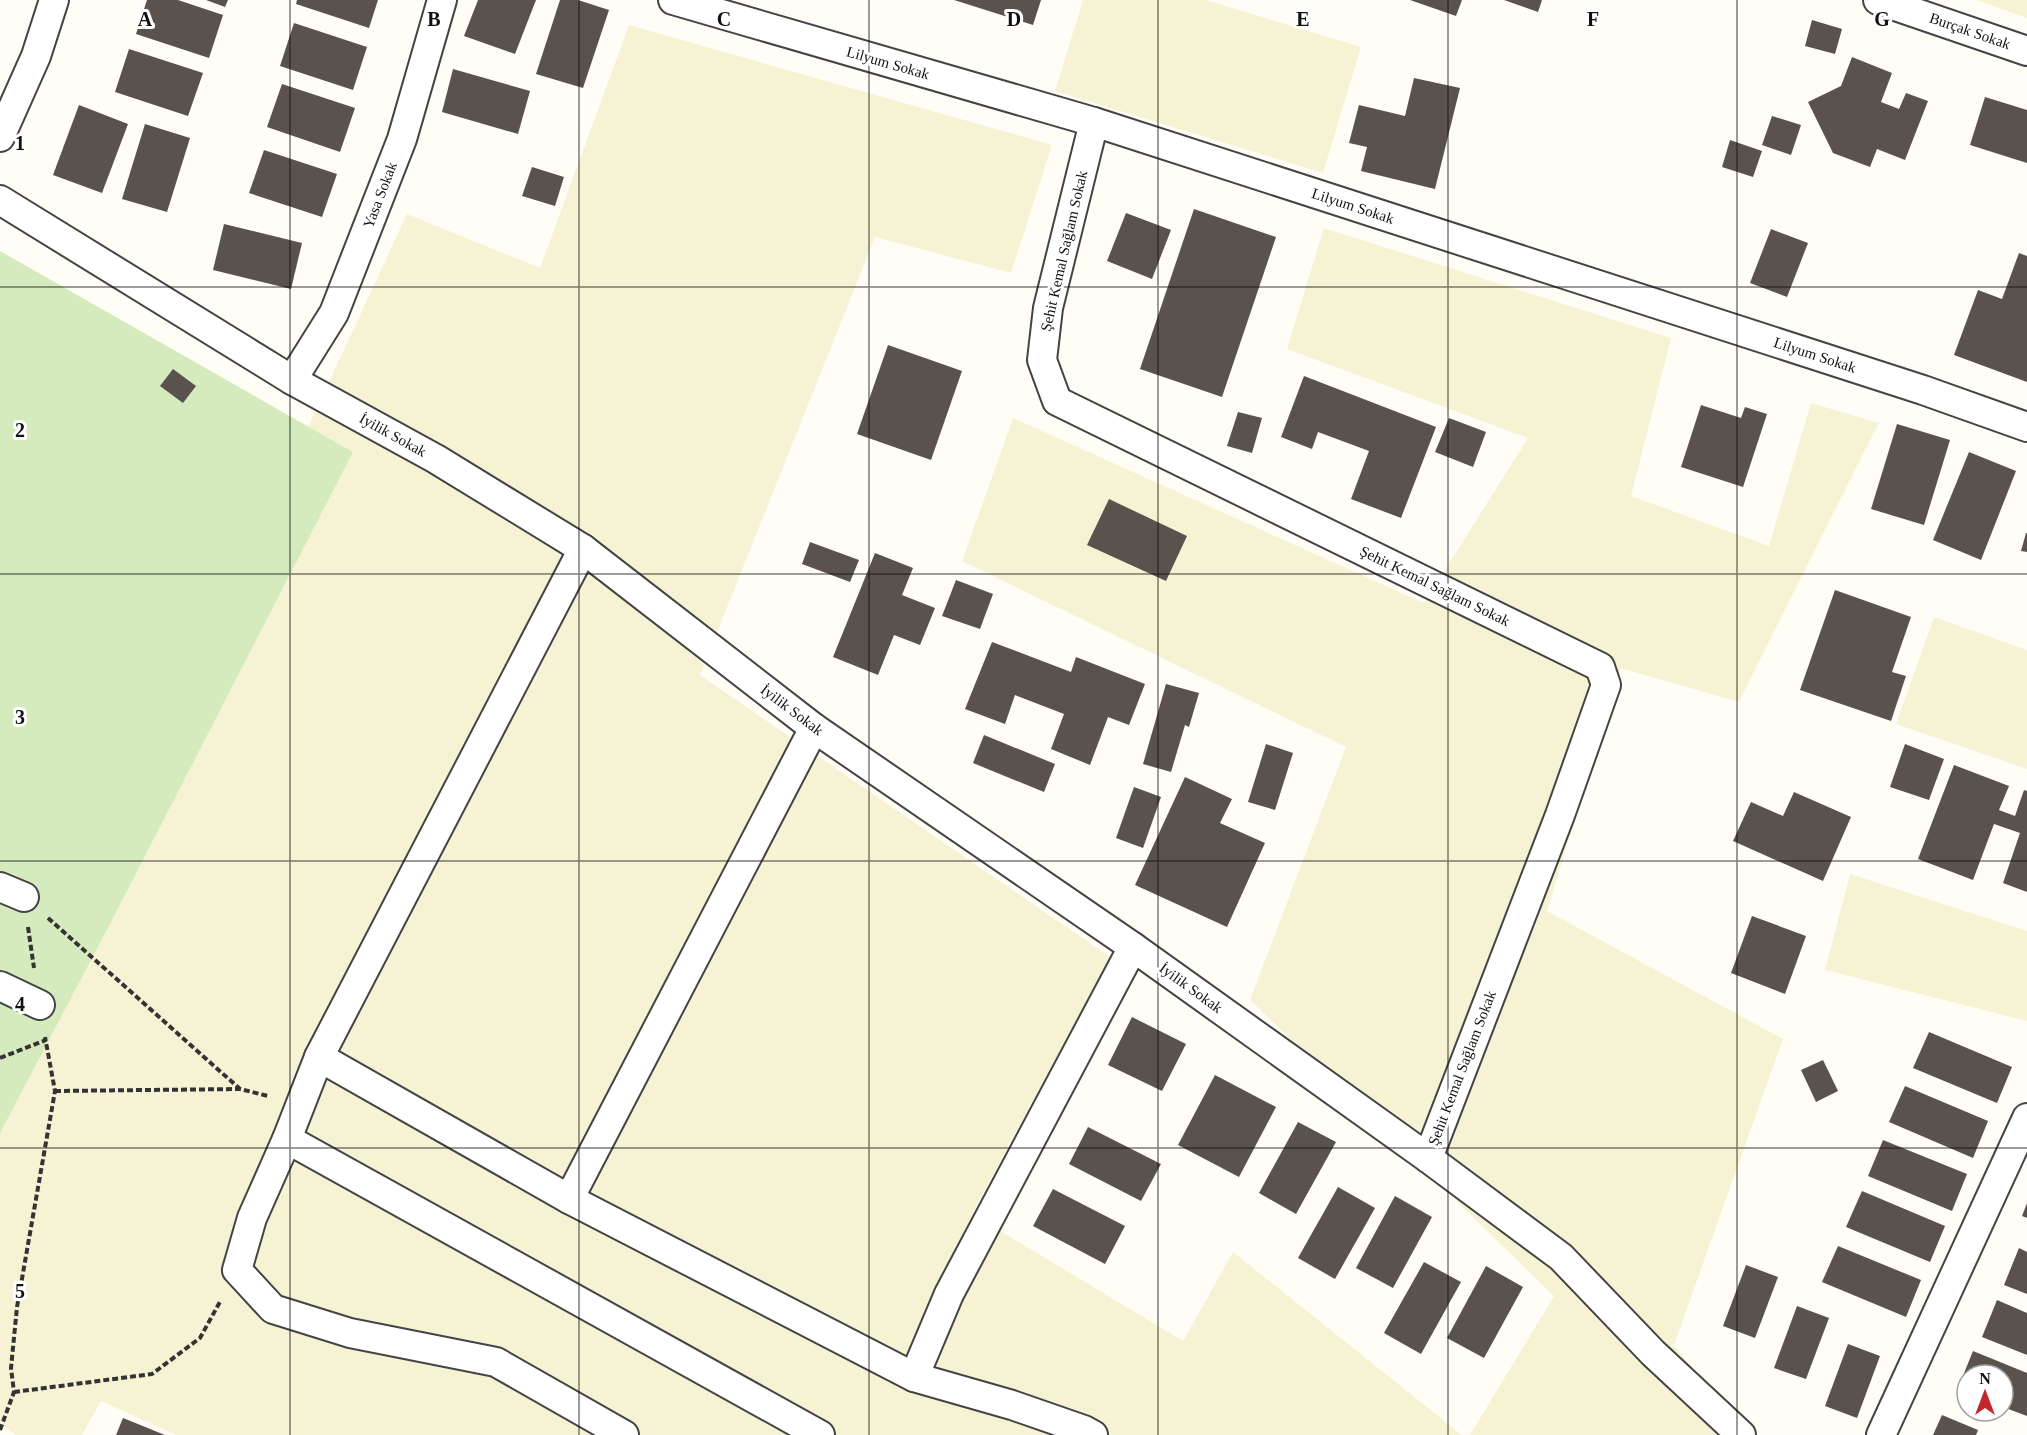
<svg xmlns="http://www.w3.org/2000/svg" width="2027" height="1435" font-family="Georgia,serif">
<rect width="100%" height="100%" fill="#fffdf5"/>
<!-- farmland -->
<g fill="#f6f3d4">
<path d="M1083,0H1206L1361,47L1323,173L1055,91Z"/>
<path d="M1976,0H2027V18Z"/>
<path d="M629,25L1052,145L1011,273L875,237L700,675L1110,957L972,1214L1183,1341L1233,1252L1462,1435H176L101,1401L82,1435H16L0,1423V1130L352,452L308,427L407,214L540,268Z"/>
<path d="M1324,228L1671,338L1631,496L1769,546L1811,403L1879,423L1739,702L1621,668L1547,911L1783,1039L1674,1345L1743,1435H1470L1554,1296L1250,1000L1346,747L962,561L1013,418L1424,603L1528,438L1287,349Z"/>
<path d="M1934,617L2027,650V769L1896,724Z"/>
<path d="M1850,874L2027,931V1021L1825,970Z"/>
</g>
<!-- green -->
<path fill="#d5ebbd" d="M0,251L353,452L112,920L0,1133Z"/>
<!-- building -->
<g fill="#5a524d">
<path d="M147,0H178L223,15L209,58L136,34Z"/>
<path d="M206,0H228L225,7Z"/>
<path d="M297,0H378L369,28L296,4Z"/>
<path d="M478,0H536L515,54L464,36Z"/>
<path d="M560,0H578L609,10L583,88L536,74Z"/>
<path d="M954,0H1041L1033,25Z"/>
<path d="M1410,0H1462L1456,16Z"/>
<path d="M1504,0H1542L1538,12Z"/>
<path d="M1812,20L1842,29L1835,54L1805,46Z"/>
<path d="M294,23L367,47L353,90L280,66Z"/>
<path d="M129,49L203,73L188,116L115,92Z"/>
<path d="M1852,57L1892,73L1881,102L1899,109L1906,93L1928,101L1905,160L1877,149L1870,167L1833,153L1808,102L1841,86Z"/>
<path d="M453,69L530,91L518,134L442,112Z"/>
<path d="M1414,78L1460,88L1435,189L1361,171L1367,147L1349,143L1359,105L1405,116Z"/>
<path d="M282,84L355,108L340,152L267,127Z"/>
<path d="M1985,97L2027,110V163L1970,145Z"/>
<path d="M79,105L128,124L102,193L53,175Z"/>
<path d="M1772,116L1801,125L1791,155L1762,145Z"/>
<path d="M145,124L190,138L167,212L122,199Z"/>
<path d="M1730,140L1762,151L1753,177L1722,167Z"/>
<path d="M264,150L337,174L322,217L249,193Z"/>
<path d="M532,167L564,177L555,206L522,196Z"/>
<path d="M1194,209L1276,237L1222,397L1140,369Z"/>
<path d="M1126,213L1171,230L1152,279L1107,261Z"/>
<path d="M224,224L302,243L291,289L213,270Z"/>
<path d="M1771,229L1808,243L1787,297L1750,283Z"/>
<path d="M2019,253L2027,256V382L1954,355L1978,290L2002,299Z"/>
<path d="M888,345L962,371L931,460L857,434Z"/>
<path d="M173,369L196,386L183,403L160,386Z"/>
<path d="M1304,376L1436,427L1401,518L1351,499L1369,451L1318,432L1312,449L1281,437Z"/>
<path d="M1701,405L1741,418L1745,407L1767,414L1743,487L1681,467Z"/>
<path d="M1238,412L1262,418L1252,453L1227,446Z"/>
<path d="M1449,418L1486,432L1473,467L1435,452Z"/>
<path d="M1897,424L1950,440L1924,525L1871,509Z"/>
<path d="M1969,452L2016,471L1981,560L1933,540Z"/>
<path d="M1109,499L1187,536L1166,581L1087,545Z"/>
<path d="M2026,533H2027V552L2021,551Z"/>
<path d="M810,542L859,560L850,582L802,564Z"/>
<path d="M875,553L913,568L902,595L935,608L920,645L894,635L878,675L833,657Z"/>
<path d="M956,580L993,594L980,629L942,616Z"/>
<path d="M1835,590L1911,617L1892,672L1906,676L1891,721L1800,690Z"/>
<path d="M992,642L1071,672L1076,657L1145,684L1129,725L1108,717L1090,765L1051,749L1064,714L1015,695L1005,724L965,709Z"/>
<path d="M1166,684L1199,693L1189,727L1185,725L1171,772L1143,764Z"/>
<path d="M984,735L1055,764L1044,792L973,763Z"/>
<path d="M1266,744L1293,753L1275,810L1248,802Z"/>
<path d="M1905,744L1944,759L1929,800L1890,787Z"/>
<path d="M1954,765L2009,786L1999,810L2015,816L2024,790L2027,791V892L2003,883L2020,833L1994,824L1973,880L1918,859Z"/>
<path d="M1185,777L1232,799L1220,823L1265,843L1227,927L1135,885Z"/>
<path d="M1134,787L1161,797L1143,848L1116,838Z"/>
<path d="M1794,792L1851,817L1823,881L1733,841L1751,802L1783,816Z"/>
<path d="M1752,916L1806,936L1785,994L1731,973Z"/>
<path d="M1132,1017L1186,1044L1162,1091L1108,1065Z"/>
<path d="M1929,1032L2012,1067L1997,1103L1913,1068Z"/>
<path d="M1823,1060L1838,1091L1816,1102L1801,1070Z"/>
<path d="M1215,1075L1276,1107L1239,1177L1178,1145Z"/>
<path d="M1905,1086L1988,1121L1973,1158L1889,1122Z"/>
<path d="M1298,1122L1336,1142L1296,1214L1259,1193Z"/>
<path d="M1088,1127L1161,1164L1141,1201L1069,1164Z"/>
<path d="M1883,1140L1967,1174L1952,1211L1868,1176Z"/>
<path d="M1338,1187L1375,1208L1335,1279L1298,1258Z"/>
<path d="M1053,1189L1125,1226L1105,1264L1033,1226Z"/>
<path d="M1862,1191L1945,1226L1930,1262L1846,1227Z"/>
<path d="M1395,1196L1432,1217L1393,1288L1356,1268Z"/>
<path d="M2027,1203V1218L2022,1216Z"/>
<path d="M1838,1246L1921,1280L1906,1317L1822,1282Z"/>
<path d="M2019,1248L2027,1252V1294L2004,1285Z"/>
<path d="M1424,1262L1461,1282L1421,1354L1384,1333Z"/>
<path d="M1746,1265L1778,1277L1755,1338L1723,1326Z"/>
<path d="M1486,1266L1523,1287L1484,1358L1447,1338Z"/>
<path d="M1997,1300L2027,1313V1355L1982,1337Z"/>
<path d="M1797,1306L1829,1318L1806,1379L1774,1368Z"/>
<path d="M1848,1344L1880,1356L1857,1418L1825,1406Z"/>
<path d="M1973,1351L2027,1373V1416L2003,1407V1375H1967V1392L1958,1388Z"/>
<path d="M1942,1415L1978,1430L1976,1435H1933Z"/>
<path d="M123,1418L165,1435H116Z"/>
</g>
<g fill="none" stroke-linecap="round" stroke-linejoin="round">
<!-- street casing -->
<g stroke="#444" stroke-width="32">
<g id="street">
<path d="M673,0L1094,122L1923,390L2027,427"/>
<path d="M1878,0L2027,51"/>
<path d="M1094,122L1048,308L1042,360L1057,401L1600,667L1606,685L1560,815L1428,1158"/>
<path d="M0,137L36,56L54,0"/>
<path d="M0,200L292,380L436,459L583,549L814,728L1133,947L1428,1158L1561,1257L1653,1353L1741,1435"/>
<path d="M292,380L334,313L402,139L442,0"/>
<path d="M583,549L319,1057L287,1139L252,1218L237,1270L273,1309L350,1333L496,1362L624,1435"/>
<path d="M0,887L24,897"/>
<path d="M0,986L40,1005"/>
<path d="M319,1057L569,1199L914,1377L1012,1405L1084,1430L1093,1435"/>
<path d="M287,1139L820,1435"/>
<path d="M569,1199L814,728"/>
<path d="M914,1377L949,1294L1133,947"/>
<path d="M1881,1435L2027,1118"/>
</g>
</g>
<!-- path -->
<g stroke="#333" stroke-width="4" stroke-dasharray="6 3" stroke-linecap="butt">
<path d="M48,918L240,1089"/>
<path d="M28,927L34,968"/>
<path d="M0,1058L46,1040"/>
<path d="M55,1091L240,1089L268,1096"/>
<path d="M14,1392L152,1374L200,1338L221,1300"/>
<path d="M0,1430L14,1392L11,1368L17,1307L55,1091L45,1037"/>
</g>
<!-- street -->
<use href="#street" stroke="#fff" stroke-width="28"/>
</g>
<!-- grid -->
<path fill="none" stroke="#111" stroke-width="1.5" stroke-opacity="0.55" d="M290,0V1435M579,0V1435M869,0V1435M1158,0V1435M1448,0V1435M1737,0V1435M0,287H2027M0,574H2027M0,861H2027M0,1148H2027"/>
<g text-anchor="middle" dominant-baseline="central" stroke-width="6" stroke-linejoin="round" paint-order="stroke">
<!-- street labels -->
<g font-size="15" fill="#111" stroke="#fff">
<text transform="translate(1970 31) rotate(19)">Burçak Sokak</text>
<text transform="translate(888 63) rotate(16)">Lilyum Sokak</text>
<text transform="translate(380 195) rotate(-69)">Yasa Sokak</text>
<text transform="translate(1353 206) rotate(18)">Lilyum Sokak</text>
<text transform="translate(1064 251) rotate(-77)">Şehit Kemal Sağlam Sokak</text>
<text transform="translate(1815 355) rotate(18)">Lilyum Sokak</text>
<text transform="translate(393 435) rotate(29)">İyilik Sokak</text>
<text transform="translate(1435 586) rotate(26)">Şehit Kemal Sağlam Sokak</text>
<text transform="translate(792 710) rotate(37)">İyilik Sokak</text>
<text transform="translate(1191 988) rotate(36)">İyilik Sokak</text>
<text transform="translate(1462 1068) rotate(-69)">Şehit Kemal Sağlam Sokak</text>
</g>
</g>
<g font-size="20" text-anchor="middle" font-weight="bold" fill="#111" stroke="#fff" stroke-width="6" stroke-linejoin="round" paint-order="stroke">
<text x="145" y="26">A</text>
<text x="434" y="26">B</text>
<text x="724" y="26">C</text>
<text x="1014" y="26">D</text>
<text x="1303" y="26">E</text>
<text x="1593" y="26">F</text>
<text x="1882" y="26">G</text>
<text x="20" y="150">1</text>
<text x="20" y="437">2</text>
<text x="20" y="724">3</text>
<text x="20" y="1011">4</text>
<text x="20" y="1298">5</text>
</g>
<!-- north arrow -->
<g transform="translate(1985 1393)"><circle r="28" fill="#ffffff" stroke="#a0a0a0" stroke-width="1.5"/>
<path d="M0-4.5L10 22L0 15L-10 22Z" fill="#c4262e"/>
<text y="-9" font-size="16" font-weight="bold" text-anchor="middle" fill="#111111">N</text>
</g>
</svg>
